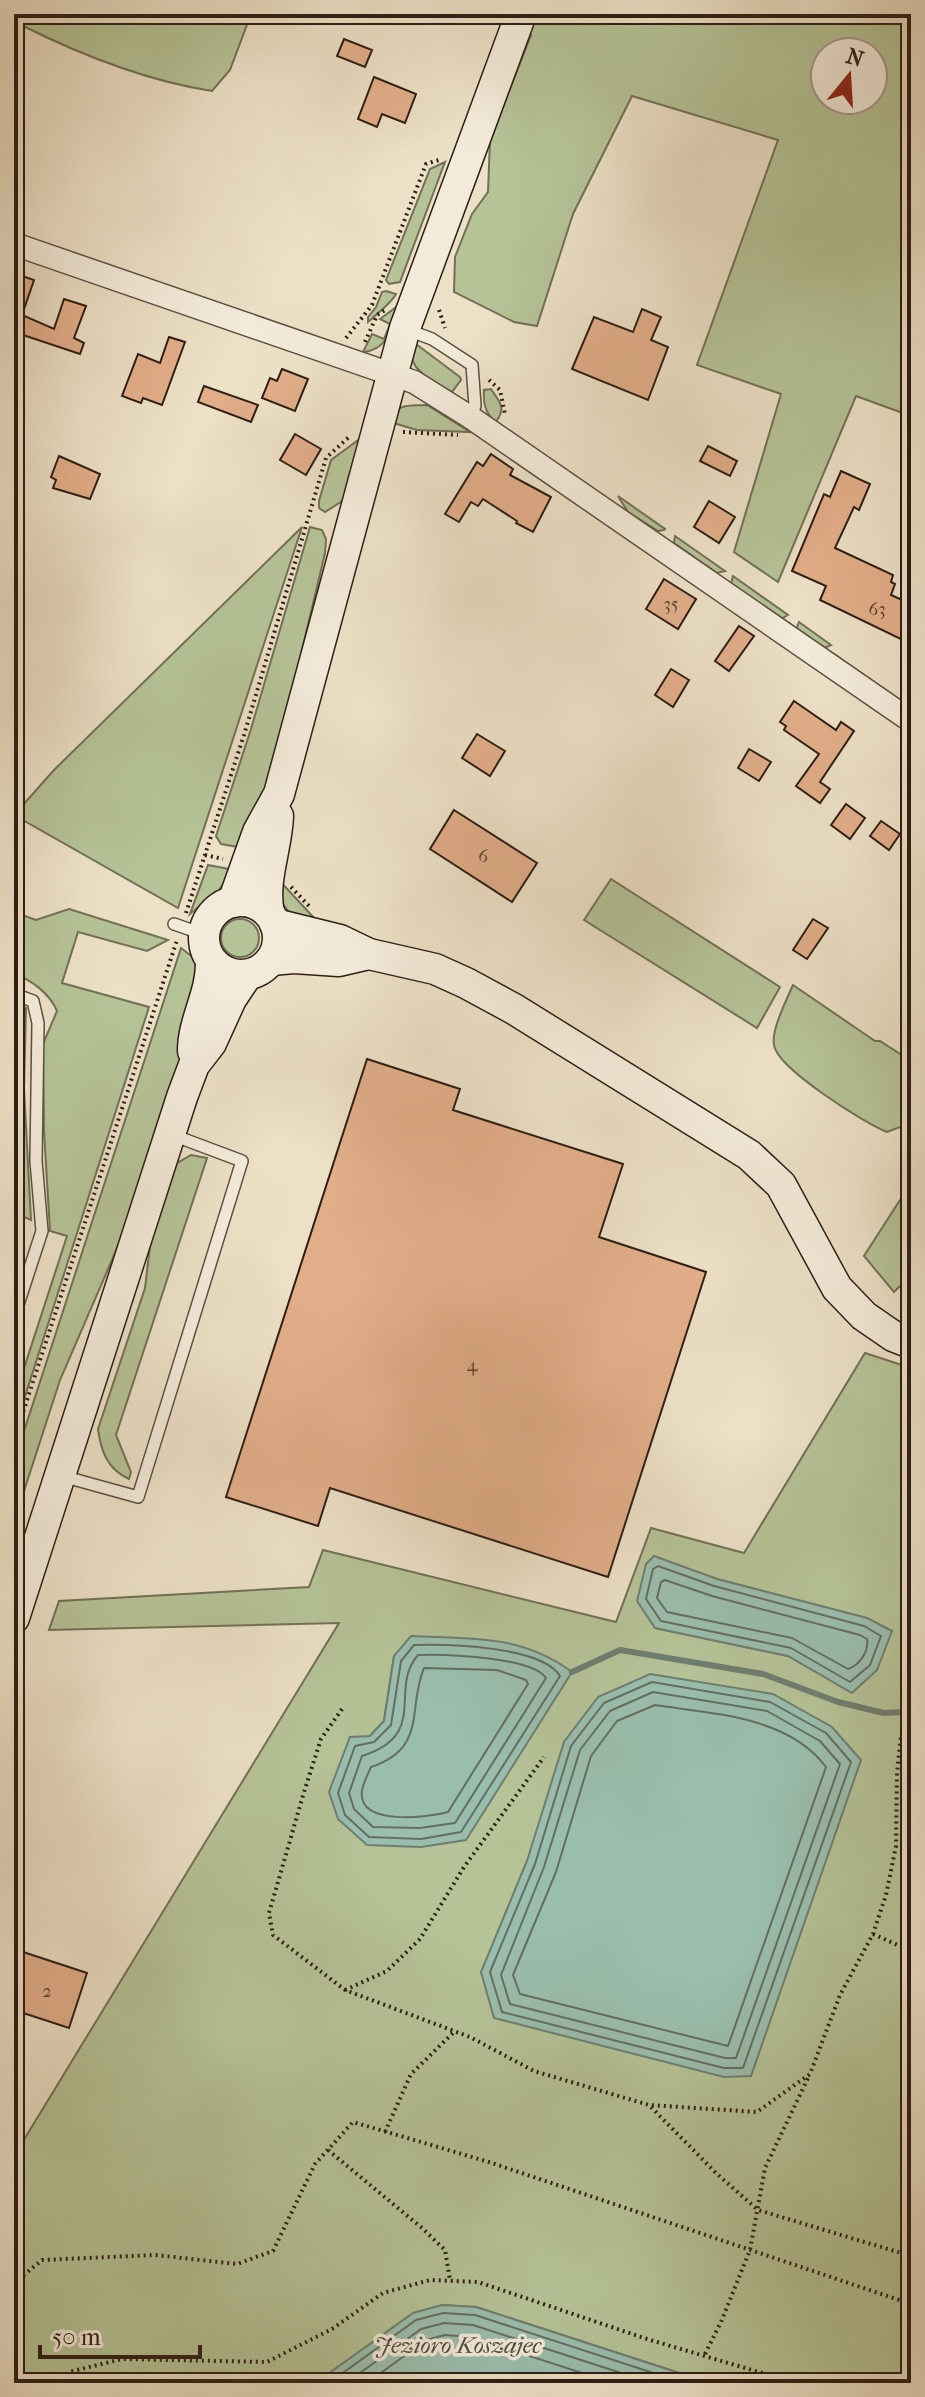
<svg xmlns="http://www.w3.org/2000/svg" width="925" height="2397" font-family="'IM FELL French Canon',serif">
<rect width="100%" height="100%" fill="#ece0c6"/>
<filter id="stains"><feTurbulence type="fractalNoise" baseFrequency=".0025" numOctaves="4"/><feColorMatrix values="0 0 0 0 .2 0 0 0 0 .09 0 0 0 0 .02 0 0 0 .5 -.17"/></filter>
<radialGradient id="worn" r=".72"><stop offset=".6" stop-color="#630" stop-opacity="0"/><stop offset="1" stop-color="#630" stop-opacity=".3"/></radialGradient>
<!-- green -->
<g fill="#b5c397" stroke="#727056" stroke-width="2" fill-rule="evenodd">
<path d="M25,14H251L230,70L212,91C148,81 79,54 21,25Z"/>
<path d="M472,14H911V416L856,396L778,582L734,552L781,394L697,365L778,140L632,96L573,214L537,326L514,322L454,292L455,257L472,214L488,192L490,140L531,35ZM825,52H873V100H825Z"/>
<path d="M445,162L400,282L389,284L386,280L430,169Z"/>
<path d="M386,291L396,294C392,302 375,316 368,322V317L376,307L382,292Z"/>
<path d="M399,305C392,326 389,350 363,352L372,334L384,339L390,324L380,319Z"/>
<path d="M416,344L460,377L461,380L452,392C434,381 409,372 411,349Z"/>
<path d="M491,389C499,402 507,406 496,422C485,414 483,403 484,390Z"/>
<path d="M427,405L470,432L417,430L390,422C399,402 407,406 427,405Z"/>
<path d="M361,438L344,500L325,512L319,508V501L331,460Z"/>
<path d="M618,496L665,529L664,530L658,531L628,512Z"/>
<path d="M302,527L178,908L14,815L54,770Z"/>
<path d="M310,527L322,530L326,539L325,553L275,764L244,848L221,844L216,836L251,729Z"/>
<path d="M675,536L725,571L717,573L674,543Z"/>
<path d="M733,576L788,615L781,619L731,584Z"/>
<path d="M799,622L831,645L822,649L796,630Z"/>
<path d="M208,865L234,870L218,891L190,914Z"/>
<path d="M278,879L315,919L292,916L283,904Z"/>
<path d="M611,879L780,987L757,1028L584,920Z"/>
<path d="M69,909L168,940L147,951L78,932L62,983L149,1007L14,1431V1399L67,1236L50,1231L44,1132L43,1044L57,1011C50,994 32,980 14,974V912L36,920Z"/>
<circle cx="240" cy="938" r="19"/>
<path d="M181,948L194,958L199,975V995L169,1105L115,1253L60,1380L14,1522V1462Z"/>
<path d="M793,985L875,1041H880L911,1061V1123L887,1132C864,1123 777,1068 774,1045C771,1030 787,999 793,985Z"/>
<path d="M14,1000L26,1008L24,1088L31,1220L14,1213Z"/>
<path d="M191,1155L207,1158L116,1435L131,1472L129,1479C107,1469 101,1451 98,1429L145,1288L150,1246L172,1166Z"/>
<path d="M911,1183V1275L894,1292L864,1256Z"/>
<path d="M865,1353L911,1368V2383H710L476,2307L442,2305L318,2381L310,2383H14V2156L339,1623L49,1630L59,1601L309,1587L323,1550L616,1622L651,1528L744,1553ZM654,1557L717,1579L866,1618L892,1631L852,1692L788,1656L655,1628ZM394,1656L367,1845L370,1736L384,1721ZM527,1861L751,2076L481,1973Z"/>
</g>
<!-- water -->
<g fill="#9abeae" stroke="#6f7e71" stroke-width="2">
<path d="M654,1556L717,1579L867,1618L892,1631L877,1670L852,1693L788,1656L655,1628L637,1601L646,1564Z"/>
<path d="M411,1636C471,1639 521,1634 572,1672L466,1840L421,1847L367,1845L338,1819L329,1792L350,1737L370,1736L384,1721L394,1656Z"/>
<path d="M650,1674L773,1694L832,1727L861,1760L751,2076L724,2077L494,2018L481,1972L527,1861L564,1742L598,1697Z"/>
<path d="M442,2305L476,2307L710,2383H310L318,2381L413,2313Z"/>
</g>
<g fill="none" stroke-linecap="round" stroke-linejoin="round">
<!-- shore -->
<g stroke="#646e62" stroke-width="2">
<path d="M658,1566L714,1586L864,1626L881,1636L870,1665L850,1682L791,1648L661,1621L646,1599L653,1569Z"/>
<path d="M665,1580L712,1596L860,1635L867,1639C869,1651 860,1665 848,1669L792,1638L667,1612L657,1598L661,1582Z"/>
<path d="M414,1645C448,1644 541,1646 560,1676L461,1832L421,1839L369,1837L345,1815L338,1793L355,1746L374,1742L391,1725L401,1661Z"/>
<path d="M418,1655C444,1654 533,1657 546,1678L455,1823L420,1828L373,1827L354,1809L349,1793L362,1756C430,1735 388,1689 418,1655Z"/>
<path d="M424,1668L497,1670L526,1680L528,1684L448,1812C429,1817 357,1827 362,1791C363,1783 368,1774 371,1767C428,1748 407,1708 424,1668Z"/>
<path d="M652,1682L770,1702L826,1733L851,1762L743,2068H724L502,2012L490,1972L535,1864L571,1746L604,1703Z"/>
<path d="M653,1692L767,1711L820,1741L840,1764L736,2058H725L510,2004L501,1975L544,1867L580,1750L610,1711Z"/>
<path d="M655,1705C713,1714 788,1716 826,1767L728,2046L520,1994L513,1975L556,1872L591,1756L617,1721Z"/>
<path d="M329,2383L416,2320L443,2313L475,2315L684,2383"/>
<path d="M346,2383L421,2329L444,2323L473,2325L652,2383"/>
<path d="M367,2383L426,2340L445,2335L471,2337L613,2383"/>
</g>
<!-- stream -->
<path stroke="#6f7e71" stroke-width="6" d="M572,1672L620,1650L763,1674L838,1702L884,1713L902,1712"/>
</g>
<!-- building -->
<g fill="#e1ae89" stroke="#2e1e15" stroke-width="2">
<path d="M344,39L372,50L365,67L337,56Z"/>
<path d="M374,77L416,94L405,123L382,114L377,127L358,119Z"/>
<path d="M14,273L34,280L22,315L54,329L64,299L86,306L74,338L84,343L80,354L14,332Z"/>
<path d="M642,309L661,317L651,340L668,347L648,400L572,369L594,317L633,332Z"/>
<path d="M169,337L185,342L162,405L143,398L141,403L122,396L138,354L160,363Z"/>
<path d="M282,369L308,379L295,411L262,398L270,378L277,381Z"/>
<path d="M204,386L258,405L251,422L198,402Z"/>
<path d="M295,434L321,449L306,475L280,460Z"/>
<path d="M708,446L737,461L730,476L700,461Z"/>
<path d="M491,454L513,469L510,475L551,497L533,532L516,523L517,521L483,499L478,506L471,502L459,522L445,514L477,462L483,466Z"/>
<path d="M59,456L100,474L90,499L53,488L56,480L51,477Z"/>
<path d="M841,471L870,484L859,510L854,507L835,548L893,575L891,582L895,584L891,595L911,604V644L820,600L826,586L792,571L824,494L830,497Z"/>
<path d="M709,501L735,517L719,543L694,527Z"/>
<path d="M664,579L696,599L678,629L646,609Z"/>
<path d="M739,626L754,636L729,671L715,661Z"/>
<path d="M671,669L689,680L673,707L655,695Z"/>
<path d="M794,701L836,730L841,722L854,731L820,782L830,789L820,803L796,786L819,754L784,730L786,726L780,722Z"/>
<path d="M477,734L505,751L490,776L462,758Z"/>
<path d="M749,749L771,762L759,781L738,768Z"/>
<path d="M846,804L865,818L850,839L831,825Z"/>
<path d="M454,810L537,863L512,902L430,849Z"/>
<path d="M881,821L900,834L889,850L870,836Z"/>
<path d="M813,919L828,928L807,959L793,950Z"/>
<path d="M367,1059L460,1089L453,1110L623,1164L599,1237L706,1272L608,1577L330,1488L318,1526L226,1497Z"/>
<path d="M14,1949L87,1973L69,2028L14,2010Z"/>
</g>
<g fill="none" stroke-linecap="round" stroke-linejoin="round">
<!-- lane casing -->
<g stroke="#5e4e41" stroke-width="14">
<g id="lane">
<path d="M408,330L432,339L472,365L475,406L470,417"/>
<path d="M174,924L203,934"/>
<path d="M14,994L33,1001L38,1023L36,1161L42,1231L14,1317"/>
<path d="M62,1476L138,1497L242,1161L170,1134"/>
</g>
</g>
<!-- street casing -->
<g stroke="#5e4e41" stroke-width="25">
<path id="street" d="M14,244L414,382L470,417L911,721"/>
</g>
<!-- secondary casing -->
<g stroke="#2e1e15" stroke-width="33">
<g id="secondary">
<circle cx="241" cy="938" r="37"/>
<path d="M233,902L258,832L279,794L405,328L521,14"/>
<path d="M269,913C262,881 277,848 278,816"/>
<path d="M275,924L340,940L369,954L435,969L466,983L514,1009L749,1155L781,1185L837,1288L864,1316L893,1336L911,1343"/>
<path d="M271,960L294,958L339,961L369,954"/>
<path d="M193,1051C193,1020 212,993 211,961"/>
<path d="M14,1618L182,1097L194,1065L211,1043L231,999L247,975"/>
</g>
</g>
<!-- path -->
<g stroke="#2e1e15" stroke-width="4" stroke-dasharray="2 4" stroke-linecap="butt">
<path d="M439,310L445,328"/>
<path d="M346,338L372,305L426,164L439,160"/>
<path d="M365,342L377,315L385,310"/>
<path d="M489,380L500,390L505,414"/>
<path d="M403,432L458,435"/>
<path d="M205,855L223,859"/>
<path d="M291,887L310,907"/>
<path d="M186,913L244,735L326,458L349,437"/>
<path d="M14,1440L177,940"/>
<path d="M342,1709L321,1739L304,1792L269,1913L273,1935L345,1990L470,2037L534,2071L649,2105L757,2112L810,2074L840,1995L873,1934L886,1895L896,1846L897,1773L901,1736L911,1702"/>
<path d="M873,1934L911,1951"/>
<path d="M345,1990L387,1971L420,1939L464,1867L544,1757"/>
<path d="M651,2107L716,2173L758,2210L911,2256"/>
<path d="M385,2132L411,2074L455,2031"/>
<path d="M328,2150L422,2228L445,2250L450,2280"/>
<path d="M14,2283L42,2260L155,2255L237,2264L273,2251L315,2164L353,2122L489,2162L911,2304"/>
<path d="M705,2354L721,2322L750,2250L765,2168L809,2076"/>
<path d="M58,2383L69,2372L122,2359L267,2362L332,2329L383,2293L430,2280L478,2282L647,2339L796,2383"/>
</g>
<!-- lane -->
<use href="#lane" stroke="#f3ebda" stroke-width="11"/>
<!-- street -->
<use href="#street" stroke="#f3ebda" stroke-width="22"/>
<!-- secondary -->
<use href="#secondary" stroke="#f3ebda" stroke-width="30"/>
</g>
<g text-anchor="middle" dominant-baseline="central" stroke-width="7" stroke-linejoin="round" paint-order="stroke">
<!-- number labels -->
<g font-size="18" fill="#5b4232">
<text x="671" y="604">35</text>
<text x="877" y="609">63</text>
<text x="483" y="856">6</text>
<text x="472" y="1365">4</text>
<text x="47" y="1991">2</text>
</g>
<!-- water labels -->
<g font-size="24" font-style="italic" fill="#4e4e43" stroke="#f3ebda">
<text x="458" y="2345">Jezioro Koszajec</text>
</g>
</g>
<!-- margin -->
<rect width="925" height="2397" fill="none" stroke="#ece0c6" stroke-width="48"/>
<rect x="16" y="16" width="893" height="2365" fill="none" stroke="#2e1e15" stroke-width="4"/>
<rect x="24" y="24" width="877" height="2349" fill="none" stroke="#2e1e15" stroke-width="2"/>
<!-- north arrow -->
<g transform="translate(849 76) rotate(18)"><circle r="38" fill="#f3ebda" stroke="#a4998b" stroke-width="2"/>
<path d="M0-6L14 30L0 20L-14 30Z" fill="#8f2418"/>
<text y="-12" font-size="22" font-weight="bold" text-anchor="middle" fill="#2e1e15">N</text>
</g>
<!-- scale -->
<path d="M40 2345v12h160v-12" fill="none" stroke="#2e1e15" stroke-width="4"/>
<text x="52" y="2345" font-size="24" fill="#2e1e15" stroke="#f3ebda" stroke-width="6" paint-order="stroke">50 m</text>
<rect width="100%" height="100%" filter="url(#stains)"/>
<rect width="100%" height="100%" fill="url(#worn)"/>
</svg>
